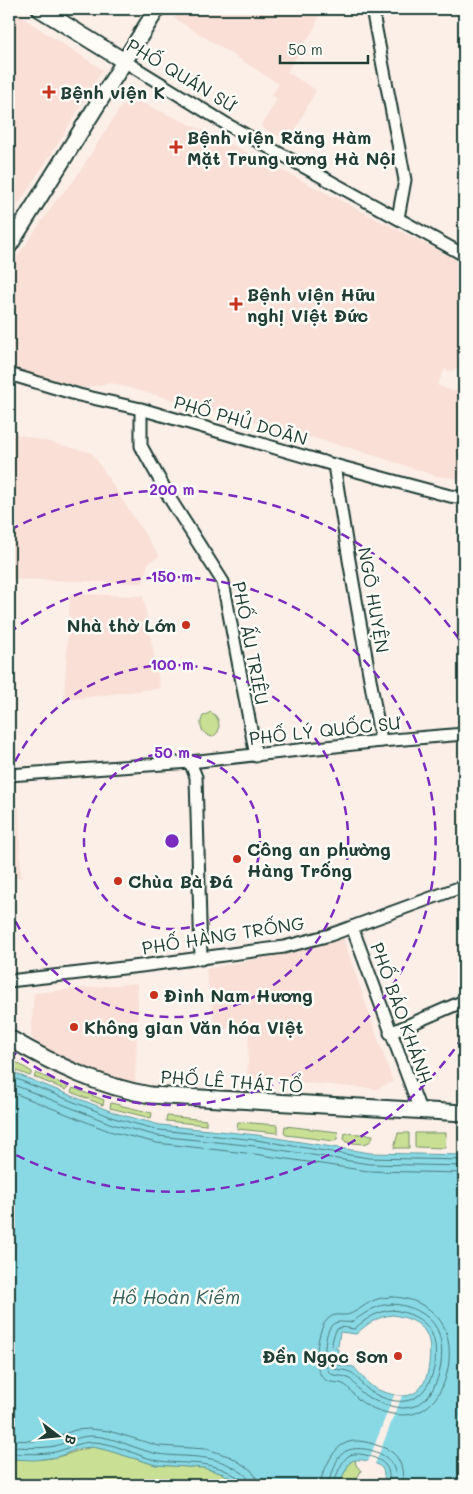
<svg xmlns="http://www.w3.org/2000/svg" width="473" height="1494" font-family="Mali,sans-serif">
<rect width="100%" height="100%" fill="#fbefe8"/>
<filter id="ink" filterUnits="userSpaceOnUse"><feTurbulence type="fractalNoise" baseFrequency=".02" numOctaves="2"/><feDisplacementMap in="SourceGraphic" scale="10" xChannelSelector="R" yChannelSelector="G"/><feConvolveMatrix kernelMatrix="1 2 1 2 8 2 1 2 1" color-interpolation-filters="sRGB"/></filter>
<g filter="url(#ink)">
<!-- built -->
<g fill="#f9dfd5">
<path d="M9,9L103,70L57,145L9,218Z"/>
<path d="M180,9H310V10H320L316,25L287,72L316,90L289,142L261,127L277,99L272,95L279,84L174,18Z"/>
<path d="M140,102L209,133L464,264V367L455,368V370L448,371L445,369L437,385L452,391L464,389V479L437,476L354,449L111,383L83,388L9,367V269L57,199L73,182L122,105Z"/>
<path d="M9,432L92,453L159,556L148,563L143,583L9,579Z"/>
<path d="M70,594L143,596L160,688L64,700Z"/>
<path d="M9,788L11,807H19L21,877L9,879L11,896H9Z"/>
<path d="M343,938L393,1082L376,1089L247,1078L249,1029H215L206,969L288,953Z"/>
<path d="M137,983L138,1005L135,1086L86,1069L43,1047L31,1037L34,993Z"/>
</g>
<!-- green -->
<g fill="#c9df94" stroke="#748e64">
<path d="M211,712C219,717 220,724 218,732L213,737C202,735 198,726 203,716Z"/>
<path d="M9,1058L32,1072L30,1076L9,1068Z"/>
<path d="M36,1073L68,1086L66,1090L34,1077Z"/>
<path d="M73,1088L104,1100L103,1105L71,1092Z"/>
<path d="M111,1103L152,1113L151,1118L110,1108Z"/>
<path d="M167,1116L206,1120V1125L166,1121Z"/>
<path d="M238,1122L278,1125V1133L237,1129Z"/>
<path d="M285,1126L338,1132L337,1139L334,1141L286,1135L284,1133Z"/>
<path d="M345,1133L373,1135C371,1148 357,1143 346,1142L344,1140Z"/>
<path d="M398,1133H409V1148H394Z"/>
<path d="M415,1133H446L445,1148L415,1147Z"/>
<path d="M93,1447L106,1450L156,1465L204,1468L224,1474L242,1485H9V1459C25,1458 41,1461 57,1457C70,1454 80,1449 93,1447Z"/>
<path d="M355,1459L356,1465L361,1471L353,1485H338L350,1462Z"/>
</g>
<!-- water -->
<path fill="#89d9e5" stroke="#5f9b9e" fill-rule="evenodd" d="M9,1071L115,1113L160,1125L257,1135L370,1153L464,1155V1485H385C384,1480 385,1473 382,1468C376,1461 357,1457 350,1462L338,1485H242L224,1474L204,1468L156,1465L106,1450L93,1447L80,1448L57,1457L35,1460L9,1459ZM393,1315C405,1317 420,1321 426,1333C431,1342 430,1354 429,1364C426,1390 413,1402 387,1393C381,1391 374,1389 369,1384C364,1379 359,1373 354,1367L336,1365L338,1349L335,1348L336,1346H338L340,1332L356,1334C367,1324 378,1316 393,1315Z"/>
<!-- pier -->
<path fill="#fbefe8" d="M394,1395L402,1396L375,1464L368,1462Z"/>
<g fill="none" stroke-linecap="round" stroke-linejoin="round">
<!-- shore -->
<g stroke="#497b7b" stroke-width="1">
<path d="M9,1076L114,1118L159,1130L256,1140L369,1158L464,1160"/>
<path d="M9,1083L112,1124L158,1136L255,1146L369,1164L464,1166"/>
<path d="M9,1091L109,1131L157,1143L254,1154L368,1171L464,1173"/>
<path d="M392,1297C411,1297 433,1307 443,1325C459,1355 444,1415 404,1415C389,1415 369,1409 358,1399C353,1395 350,1388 345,1385C337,1380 328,1386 321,1375C313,1364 317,1327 329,1318C336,1312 343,1317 350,1314C368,1306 368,1298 392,1297Z"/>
<path d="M392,1304C409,1305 429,1313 437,1329C449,1354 438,1409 403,1408C389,1407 371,1401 361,1392C357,1388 353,1380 348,1378C343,1375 335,1377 330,1373C322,1365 324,1334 331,1326C338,1318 347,1325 353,1321C368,1312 374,1305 392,1304Z"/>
<path d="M393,1310C407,1312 424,1318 431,1332C442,1353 433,1398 405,1401C393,1403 375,1396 366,1388C361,1384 356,1374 350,1372C346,1370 340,1370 335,1369L331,1364C332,1352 330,1340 337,1329L341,1327L354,1329C366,1319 377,1311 393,1310Z"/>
<path d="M9,1440L35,1441L53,1438L75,1430L90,1429L109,1431L159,1446L207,1449L231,1457L251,1470L256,1477L257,1485"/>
<path d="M9,1447C24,1447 39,1449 55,1446C67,1443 78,1436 91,1436C114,1436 136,1450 158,1454C185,1458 211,1453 236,1469C243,1473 249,1476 250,1485"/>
<path d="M9,1454C24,1453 39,1455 55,1452C68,1449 79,1442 92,1442C113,1442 134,1455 155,1460C184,1466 206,1458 234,1475C239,1478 243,1479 243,1485"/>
<path d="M320,1485C320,1478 324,1473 326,1467C338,1440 352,1436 379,1446C386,1448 394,1452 398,1459C403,1467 403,1476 403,1485"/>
<path d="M328,1485C328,1480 331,1476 333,1471C335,1465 337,1458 342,1454C353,1443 383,1450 391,1463C396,1469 396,1478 396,1485"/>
<path d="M334,1485C335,1477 342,1459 350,1455C359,1451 381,1458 386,1466C390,1472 389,1479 389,1485"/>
</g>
<!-- street casing -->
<g stroke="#1f3d34" stroke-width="15">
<g id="street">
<path d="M372,9L405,180L398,218"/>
<path d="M124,61L228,125L464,255"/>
<path d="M9,374L79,395L141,409L334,465L450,496L464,498"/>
<path d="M141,409V446L172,502L223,582L256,756"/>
<path d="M334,465L349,560L381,741"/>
<path d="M190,762L196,777L201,959"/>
<path d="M9,775L190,762L381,741L464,734"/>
<path d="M352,927L420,1110"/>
<path d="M9,981L141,966L284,947L330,935L464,886"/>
<path d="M390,1033L464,1001"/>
</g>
</g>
<!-- secondary casing -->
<g stroke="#1f3d34" stroke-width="19">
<g id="secondary">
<path d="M40,9L124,61"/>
<path d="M9,246L157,9"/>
<path d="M9,1038C55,1065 98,1086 150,1095L464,1113"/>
</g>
</g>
<!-- street -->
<use href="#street" stroke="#fdfcf7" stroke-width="11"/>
<!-- secondary -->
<use href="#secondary" stroke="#fdfcf7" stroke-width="15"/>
</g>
</g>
<!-- distance rings -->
<g fill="none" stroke="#7b2cbf" stroke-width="2.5" stroke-dasharray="9 6">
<circle cx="172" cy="841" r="88"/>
<path d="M9 775A176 176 0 1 1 9 907"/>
<path d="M9 633A264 264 0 1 1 9 1049"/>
<path d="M463 1037A351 351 0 0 1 10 1152M10 530A351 351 0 0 1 463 645"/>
</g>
<!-- markers -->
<g fill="#c8321e" stroke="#fdfcf7" stroke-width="2">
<path d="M46.5 84.5h5v5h5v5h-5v5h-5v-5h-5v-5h5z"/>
<path d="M173.5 139.5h5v5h5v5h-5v5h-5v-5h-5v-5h5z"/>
<path d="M233.5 296.5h5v5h5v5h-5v5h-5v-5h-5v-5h5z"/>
<circle cx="186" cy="625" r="5"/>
<circle cx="237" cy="859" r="5"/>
<circle cx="118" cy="881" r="5"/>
<circle cx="154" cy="995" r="5"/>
<circle cx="74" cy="1027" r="5"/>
<circle cx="398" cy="1356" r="5"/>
</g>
<g text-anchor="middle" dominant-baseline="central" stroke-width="5" stroke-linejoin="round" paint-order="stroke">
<!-- street labels -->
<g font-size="18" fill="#1f3d34" stroke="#fdfcf7">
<text transform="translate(182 75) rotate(31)">PHỐ QUÁN SỨ</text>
<text transform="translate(241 420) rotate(16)">PHỐ PHỦ DOÃN</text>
<text transform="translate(374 600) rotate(80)">NGÕ HUYỆN</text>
<text transform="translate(251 643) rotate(79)">PHỐ ẤU TRIỆU</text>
<text transform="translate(325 730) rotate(-6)">PHỐ LÝ QUỐC SƯ</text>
<text transform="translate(223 935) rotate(-9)">PHỐ HÀNG TRỐNG</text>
<text transform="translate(402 1013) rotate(70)">PHỐ BÁO KHÁNH</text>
<text transform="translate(232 1081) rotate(4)">PHỐ LÊ THÁI TỔ</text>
</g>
<!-- poi labels -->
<g font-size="18" font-weight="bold" fill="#1f3d34" stroke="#fdfcf7" text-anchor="start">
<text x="60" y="92">Bệnh viện K</text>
<text x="187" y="137">Bệnh viện Răng Hàm<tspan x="187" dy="21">Mặt Trung ương Hà Nội</tspan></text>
<text x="247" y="294">Bệnh viện Hữu<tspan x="247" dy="21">nghị Việt Đức</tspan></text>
<text x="176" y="625" text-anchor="end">Nhà thờ Lớn</text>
<text x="247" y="849">Công an phường<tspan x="247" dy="21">Hàng Trống</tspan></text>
<text x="128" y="881">Chùa Bà Đá</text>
<text x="164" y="995">Đình Nam Hương</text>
<text x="84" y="1027">Không gian Văn hóa Việt</text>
<text x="388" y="1356" text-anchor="end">Đền Ngọc Sơn</text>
</g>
<!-- water labels -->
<g font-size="19" font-style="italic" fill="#345c57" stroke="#fdfcf7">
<text x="176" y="1296">Hồ Hoàn Kiếm</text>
</g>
</g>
<circle cx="172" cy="841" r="8" fill="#7b2cbf" stroke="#fdfcf7" stroke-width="2.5"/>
<g font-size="15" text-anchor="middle" font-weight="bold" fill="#7b2cbf" stroke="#fdfcf7" stroke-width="5" stroke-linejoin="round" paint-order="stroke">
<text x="172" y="495">200 m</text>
<text x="172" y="582">150 m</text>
<text x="172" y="670">100 m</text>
<text x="172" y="758">50 m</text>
</g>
<!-- margin -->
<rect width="473" height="1494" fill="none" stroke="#fdfcf7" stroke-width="30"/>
<rect x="15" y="15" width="443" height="1464" fill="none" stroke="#1f3d34" stroke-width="2" filter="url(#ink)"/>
<!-- north arrow -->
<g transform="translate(58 1436) rotate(106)" stroke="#fdfcf7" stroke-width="4" paint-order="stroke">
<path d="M0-4L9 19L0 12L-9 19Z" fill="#1f3d34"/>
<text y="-8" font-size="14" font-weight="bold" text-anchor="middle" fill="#1f3d34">B</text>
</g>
<!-- scale -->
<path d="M280 55v8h88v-8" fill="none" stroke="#1f3d34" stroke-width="2.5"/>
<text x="288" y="55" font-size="15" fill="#1f3d34" stroke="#fdfcf7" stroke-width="4" paint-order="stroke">50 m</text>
</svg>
